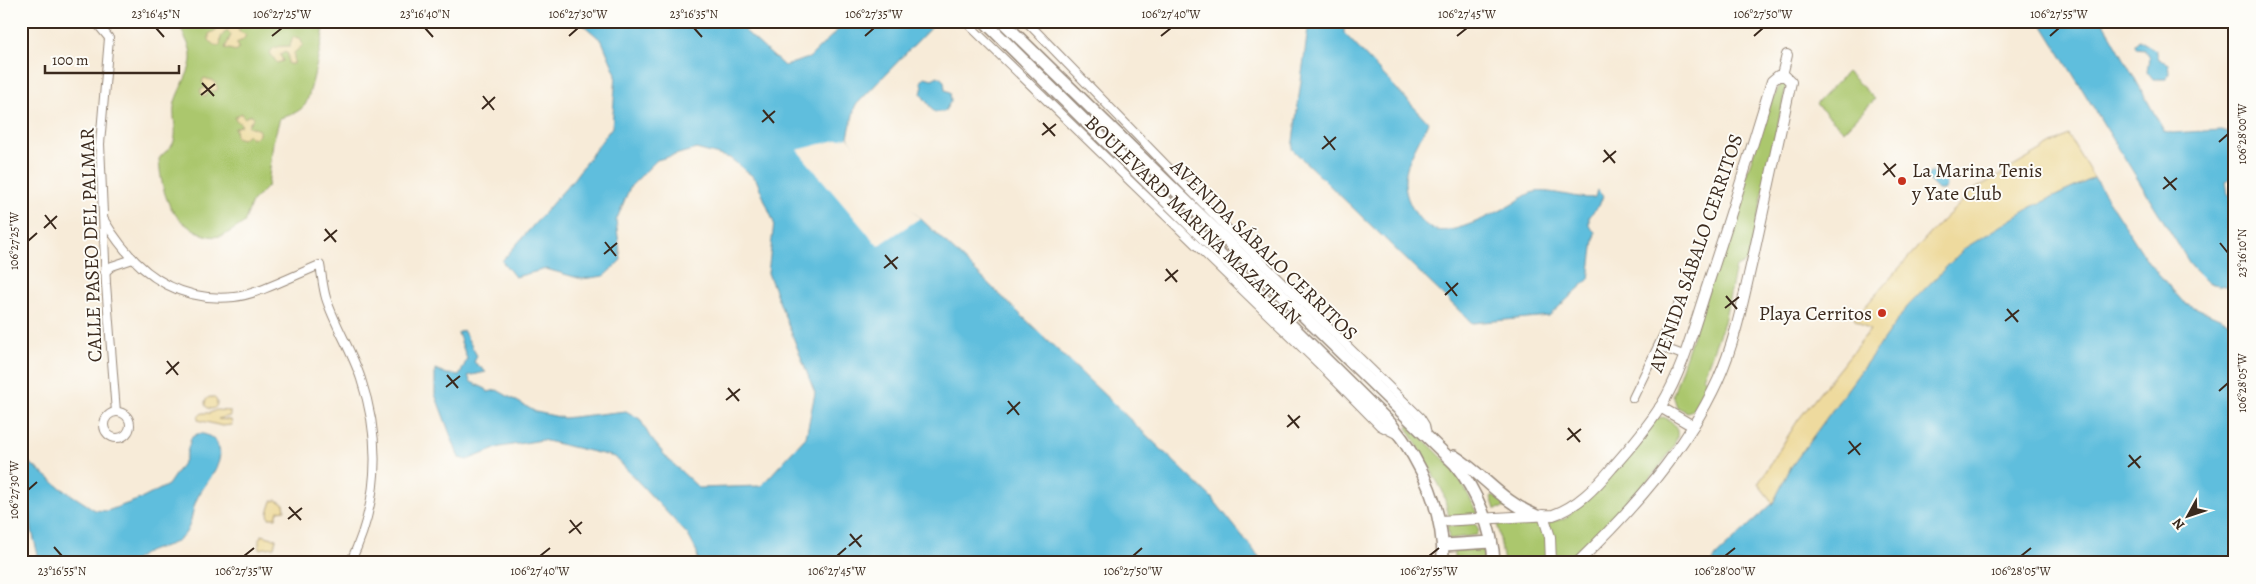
<svg xmlns="http://www.w3.org/2000/svg" width="2256" height="584" font-family="Alegreya,serif">
<rect width="100%" height="100%" fill="#fdfcf7"/>
<filter id="ink" filterUnits="userSpaceOnUse"><feTurbulence type="fractalNoise" baseFrequency=".02" numOctaves="2"/><feDisplacementMap in="SourceGraphic" scale="10" xChannelSelector="R" yChannelSelector="G"/><feConvolveMatrix kernelMatrix="1 2 1 2 8 2 1 2 1" color-interpolation-filters="sRGB"/></filter>
<filter id="wash" filterUnits="userSpaceOnUse"><feTurbulence type="fractalNoise" baseFrequency=".0096" numOctaves="4" result="noise"/><feDisplacementMap in="SourceGraphic" scale="20" xChannelSelector="R" yChannelSelector="G"/><feGaussianBlur stdDeviation="1.12" result="paint"/><feColorMatrix in="noise" values="0 0 0 0 0 0 0 0 0 0 0 0 0 0 0 0 0 1.4 0 .05"/><feComposite in="paint" operator="in"/></filter>
<g filter="url(#wash)">
<rect width="100%" height="100%" fill="#f7ebd8"/>
<!-- green -->
<g fill="#abc76d" stroke="#737846">
<path d="M179,21H325C324,33 310,98 305,105C299,112 289,116 280,118L273,142L268,186L252,202L244,223C237,227 228,234 221,236C211,238 203,235 195,230C167,217 161,187 159,159C163,152 172,149 174,141C178,129 171,115 175,102C179,87 193,70 191,54C190,43 181,33 179,21Z"/>
<path d="M1847,72L1875,99L1844,131L1816,104Z"/>
<path d="M1782,81L1787,83L1748,261L1736,267L1724,322L1703,378L1712,383L1701,407L1687,412L1677,407L1673,395L1769,107Z"/>
<path d="M1663,417C1672,420 1679,427 1677,437C1672,463 1591,540 1569,563H1555L1548,521L1565,519L1592,493L1656,419Z"/>
<path d="M1409,425L1455,470L1478,513L1449,517L1443,492L1407,427Z"/>
<path d="M1493,495L1508,507L1495,509L1491,497Z"/>
<path d="M1539,520C1548,528 1547,550 1548,563H1504L1497,522Z"/>
<path d="M1471,523L1476,525L1479,530L1477,535L1449,539L1447,526Z"/>
<path d="M1483,548L1485,563H1455L1453,549Z"/>
</g>
<!-- sand -->
<g fill="#eeda9e" stroke="#94825e">
<path d="M222,22L226,25L239,22L241,23L238,31L246,35L243,40L236,43L239,47L236,51L225,48L231,35L227,30L221,37L220,46L214,45L209,40V34L216,30L219,23Z"/>
<path d="M293,37L300,38L303,45L294,53V64H288V54L285,52L280,55L283,61L277,63L270,53C274,44 282,47 290,46Z"/>
<path d="M204,78L214,81L218,88L216,91H209L206,96L202,95L200,90L207,87L202,82Z"/>
<path d="M241,113L244,118L251,115L254,117L248,126L259,130V135L256,138H251L248,134L242,139L236,137L235,128L242,125L234,118Z"/>
<path d="M2068,135L2094,178L2032,207L1963,251L1908,306L1791,467L1773,503L1758,484L1798,420L1870,330L1854,319L1931,232L1975,189Z"/>
<circle cx="211" cy="403" r="6"/>
<path d="M216,410L230,411V416L218,419L231,420L232,425L222,426L198,420V417L202,413H210Z"/>
<path d="M276,500L284,504L285,510L278,511L276,518H269L268,513L272,501Z"/>
<path d="M262,535L276,539L274,547L259,549V539Z"/>
</g>
<!-- water -->
<g fill="#5fbedd" stroke="#4d747e">
<path d="M579,21H734L784,66L809,58L847,21H937L855,106L848,137L863,160L898,197L1212,498L1264,563H698L697,552L688,535L615,457L542,440L500,447L467,460L459,458L435,394V369L447,374L460,375L467,359L458,333L463,330L477,356L474,362L486,372L468,376L471,382L486,389L488,392L497,390L536,412L564,418L626,411L640,419L650,437L668,459L699,488L761,486L806,437L815,393L768,273L774,223L756,179L730,158L696,149L657,160L630,187L616,221L621,260L604,276L582,279L546,269L515,277L502,261L572,181L612,127L616,74L602,41Z"/>
<path d="M1309,21H1344V33L1428,122C1413,155 1393,177 1414,211C1419,219 1426,227 1436,230C1454,235 1496,213 1511,205C1518,201 1527,193 1535,192C1551,189 1583,201 1595,197L1597,190L1603,196L1599,206L1589,216V226L1595,232L1589,279L1549,316L1472,323L1292,149Z"/>
<path d="M2040,21H2103L2164,131L2172,133L2221,130L2235,135V171L2226,182L2228,194L2235,198V288L2208,283L2192,267Z"/>
<path d="M2139,40L2156,50L2159,59L2168,64L2169,73L2166,79H2153L2147,71L2149,58L2143,49L2136,48L2135,44Z"/>
<path d="M938,76L944,81L945,90L950,92L951,101L944,112H934L921,94L923,85L921,82L925,77L932,79Z"/>
<path d="M1932,172L1945,181L1946,186L1943,190H1938L1927,179V175Z"/>
<path d="M2094,178L2149,263L2183,302L2235,325V563H1712L1716,556L1773,503L1791,467L1908,306L1965,248L2032,207Z"/>
<path d="M197,434C203,433 209,435 214,440C232,460 203,483 196,501C191,513 192,530 180,539C171,546 159,547 148,552C142,554 138,559 132,562C125,566 54,563 40,563L32,531L30,511L21,497V465L30,463L61,488L95,510L107,511L143,498L168,485L185,460L191,438Z"/>
</g>
<!-- pier -->
<g fill="#f7ebd8">
<path d="M2121,21H2162V27Z"/>
<path d="M848,137L865,159L920,218L878,246L797,150Z"/>
</g>
</g>
<g filter="url(#ink)">
<g fill="none" stroke-linecap="round" stroke-linejoin="round">
<!-- minor casing -->
<g stroke="#998a7b" stroke-width="10">
<g id="minor">
<path d="M95,21L109,38L100,144L106,284L116,412"/>
<path d="M968,21L970,26L1323,368L1380,426L1398,435"/>
<path d="M1026,21L1227,228L1420,417L1425,425L1427,435"/>
<path d="M104,220C133,269 174,303 234,297C257,295 297,274 320,265C322,276 323,288 326,298C335,326 352,351 361,379C382,442 379,503 350,563"/>
<path d="M105,272L112,266L133,259"/>
<path d="M1659,346L1683,355"/>
<path d="M1633,398L1678,305"/>
<circle cx="117" cy="425" r="13"/>
</g>
</g>
<!-- tertiary casing -->
<g stroke="#998a7b" stroke-width="12">
<g id="tertiary">
<path d="M1782,75L1787,55"/>
<path d="M1660,407L1693,426"/>
<path d="M1543,515L1550,537L1551,563"/>
<path d="M1440,521L1553,515C1577,507 1596,487 1612,468C1629,449 1647,428 1661,406C1683,370 1694,326 1707,287C1730,218 1751,150 1772,81L1778,76H1785L1791,82C1779,139 1766,196 1754,253C1744,295 1736,340 1718,380C1686,450 1632,510 1577,563"/>
</g>
</g>
<!-- secondary casing -->
<g stroke="#998a7b" stroke-width="14">
<g id="secondary">
<path d="M984,21L1391,424C1423,463 1444,512 1443,563"/>
<path d="M1002,21L1455,464C1476,490 1493,529 1494,563"/>
<path d="M1454,456C1483,474 1502,502 1535,515"/>
<path d="M1444,545L1491,542"/>
</g>
</g>
<!-- minor -->
<use href="#minor" stroke="#fff" stroke-width="8"/>
<!-- tertiary -->
<use href="#tertiary" stroke="#fff" stroke-width="10"/>
<!-- secondary -->
<use href="#secondary" stroke="#fff" stroke-width="11"/>
</g>
</g>
<!-- ticks -->
<path fill="none" stroke="#3b2a1e" stroke-width="2" d="M156,28L164,37M425,28L433,37M694,28L702,37M272,36L282,28M569,36L578,28M865,36L874,28M1161,36L1171,28M1457,36L1467,28M1754,36L1763,28M2050,36L2059,28M202,83L214,96M201,95L215,84M483,96L494,110M482,109L495,97M763,110L774,123M762,122L775,111M1043,123L1055,136M1042,135L1056,124M1324,136L1335,150M2219,142L2228,134M1322,149L1336,137M1604,150L1615,163M1603,162L1616,151M1884,163L1895,177M1883,175L1896,164M2164,177L2176,190M2163,189L2177,178M45,215L56,229M44,228L57,216M325,229L336,242M28,241L37,233M324,241L337,230M605,242L616,256M2220,243L2228,253M604,254L617,243M885,255L897,269M884,268L898,257M1166,269L1177,282M1165,281L1178,270M1446,282L1457,296M1445,295L1458,283M1726,296L1737,309M1725,308L1739,297M2007,309L2018,322M2005,321L2019,310M167,361L178,375M166,374L179,362M447,375L458,388M446,387L460,376M728,388L739,401M2219,391L2228,383M726,400L740,389M1008,401L1019,415M1007,414L1020,402M1288,415L1299,428M1287,427L1300,416M1568,428L1580,442M1567,440L1581,429M1849,441L1860,455M1848,454L1861,443M2129,455L2140,468M2128,467L2141,456M28,490L37,482M289,507L301,520M288,519L302,508M570,520L581,534M569,533L582,522M850,534L861,547M849,546L862,535M54,547L62,556M244,556L254,548M540,556L550,548M837,556L846,548M1133,556L1142,548M1429,556L1439,548M1725,556L1735,548M2021,556L2031,548"/>
<!-- markers -->
<g fill="#c8321e" stroke="#fdfcf7" stroke-width="2">
<circle cx="1902" cy="181" r="5"/>
<circle cx="1882" cy="313" r="5"/>
</g>
<g text-anchor="middle" dominant-baseline="central" stroke-width="4" stroke-linejoin="round" paint-order="stroke">
<!-- poi labels -->
<g font-size="20" fill="#3b2a1e" stroke="#fdfcf7" text-anchor="start">
<text x="1912" y="170">La Marina Tenis<tspan x="1912" dy="23">y Yate Club</tspan></text>
<text x="1872" y="313" text-anchor="end">Playa Cerritos</text>
</g>
<!-- street labels -->
<g font-size="20" fill="#3b2a1e" stroke="#fdfcf7">
<text transform="translate(1193 220) rotate(44)">BOULEVARD MARINA MAZATLÁN</text>
<text transform="translate(91 245) rotate(-92)">CALLE PASEO DEL PALMAR</text>
<text transform="translate(1264 250) rotate(44)">AVENIDA SÁBALO CERRITOS</text>
<text transform="translate(1696 253) rotate(-71)">AVENIDA SÁBALO CERRITOS</text>
</g>
</g>
<!-- margin -->
<rect width="2256" height="584" fill="none" stroke="#fdfcf7" stroke-width="55"/>
<!-- north arrow -->
<g transform="translate(2188 516) rotate(230)" stroke="#fdfcf7" stroke-width="4" paint-order="stroke">
<path d="M0-4L9 19L0 12L-9 19Z" fill="#3b2a1e"/>
<text y="-8" font-size="14" font-weight="bold" text-anchor="middle" fill="#3b2a1e">N</text>
</g>
<!-- scale -->
<path d="M45 65v8h134v-8" fill="none" stroke="#3b2a1e" stroke-width="2.5"/>
<text x="52" y="65" font-size="15" fill="#3b2a1e" stroke="#fdfcf7" stroke-width="4" paint-order="stroke">100 m</text>
<rect x="28" y="28" width="2200" height="528" fill="none" stroke="#3b2a1e" stroke-width="2"/>
<g font-size="12" text-anchor="middle" fill="#3b2a1e">
<text x="156" y="18">23°16'45"N</text>
<text x="282" y="18">106°27'25"W</text>
<text x="425" y="18">23°16'40"N</text>
<text x="578" y="18">106°27'30"W</text>
<text x="694" y="18">23°16'35"N</text>
<text x="874" y="18">106°27'35"W</text>
<text x="1171" y="18">106°27'40"W</text>
<text x="1467" y="18">106°27'45"W</text>
<text x="1763" y="18">106°27'50"W</text>
<text x="2059" y="18">106°27'55"W</text>
<text transform="translate(2242 134) rotate(-90)" y="4">106°28'00"W</text>
<text transform="translate(14 241) rotate(-90)" y="4">106°27'25"W</text>
<text transform="translate(2242 253) rotate(-90)" y="4">23°16'10"N</text>
<text transform="translate(2242 383) rotate(-90)" y="4">106°28'05"W</text>
<text transform="translate(14 490) rotate(-90)" y="4">106°27'30"W</text>
<text x="62" y="575">23°16'55"N</text>
<text x="244" y="575">106°27'35"W</text>
<text x="540" y="575">106°27'40"W</text>
<text x="837" y="575">106°27'45"W</text>
<text x="1133" y="575">106°27'50"W</text>
<text x="1429" y="575">106°27'55"W</text>
<text x="1725" y="575">106°28'00"W</text>
<text x="2021" y="575">106°28'05"W</text>
</g>
</svg>
